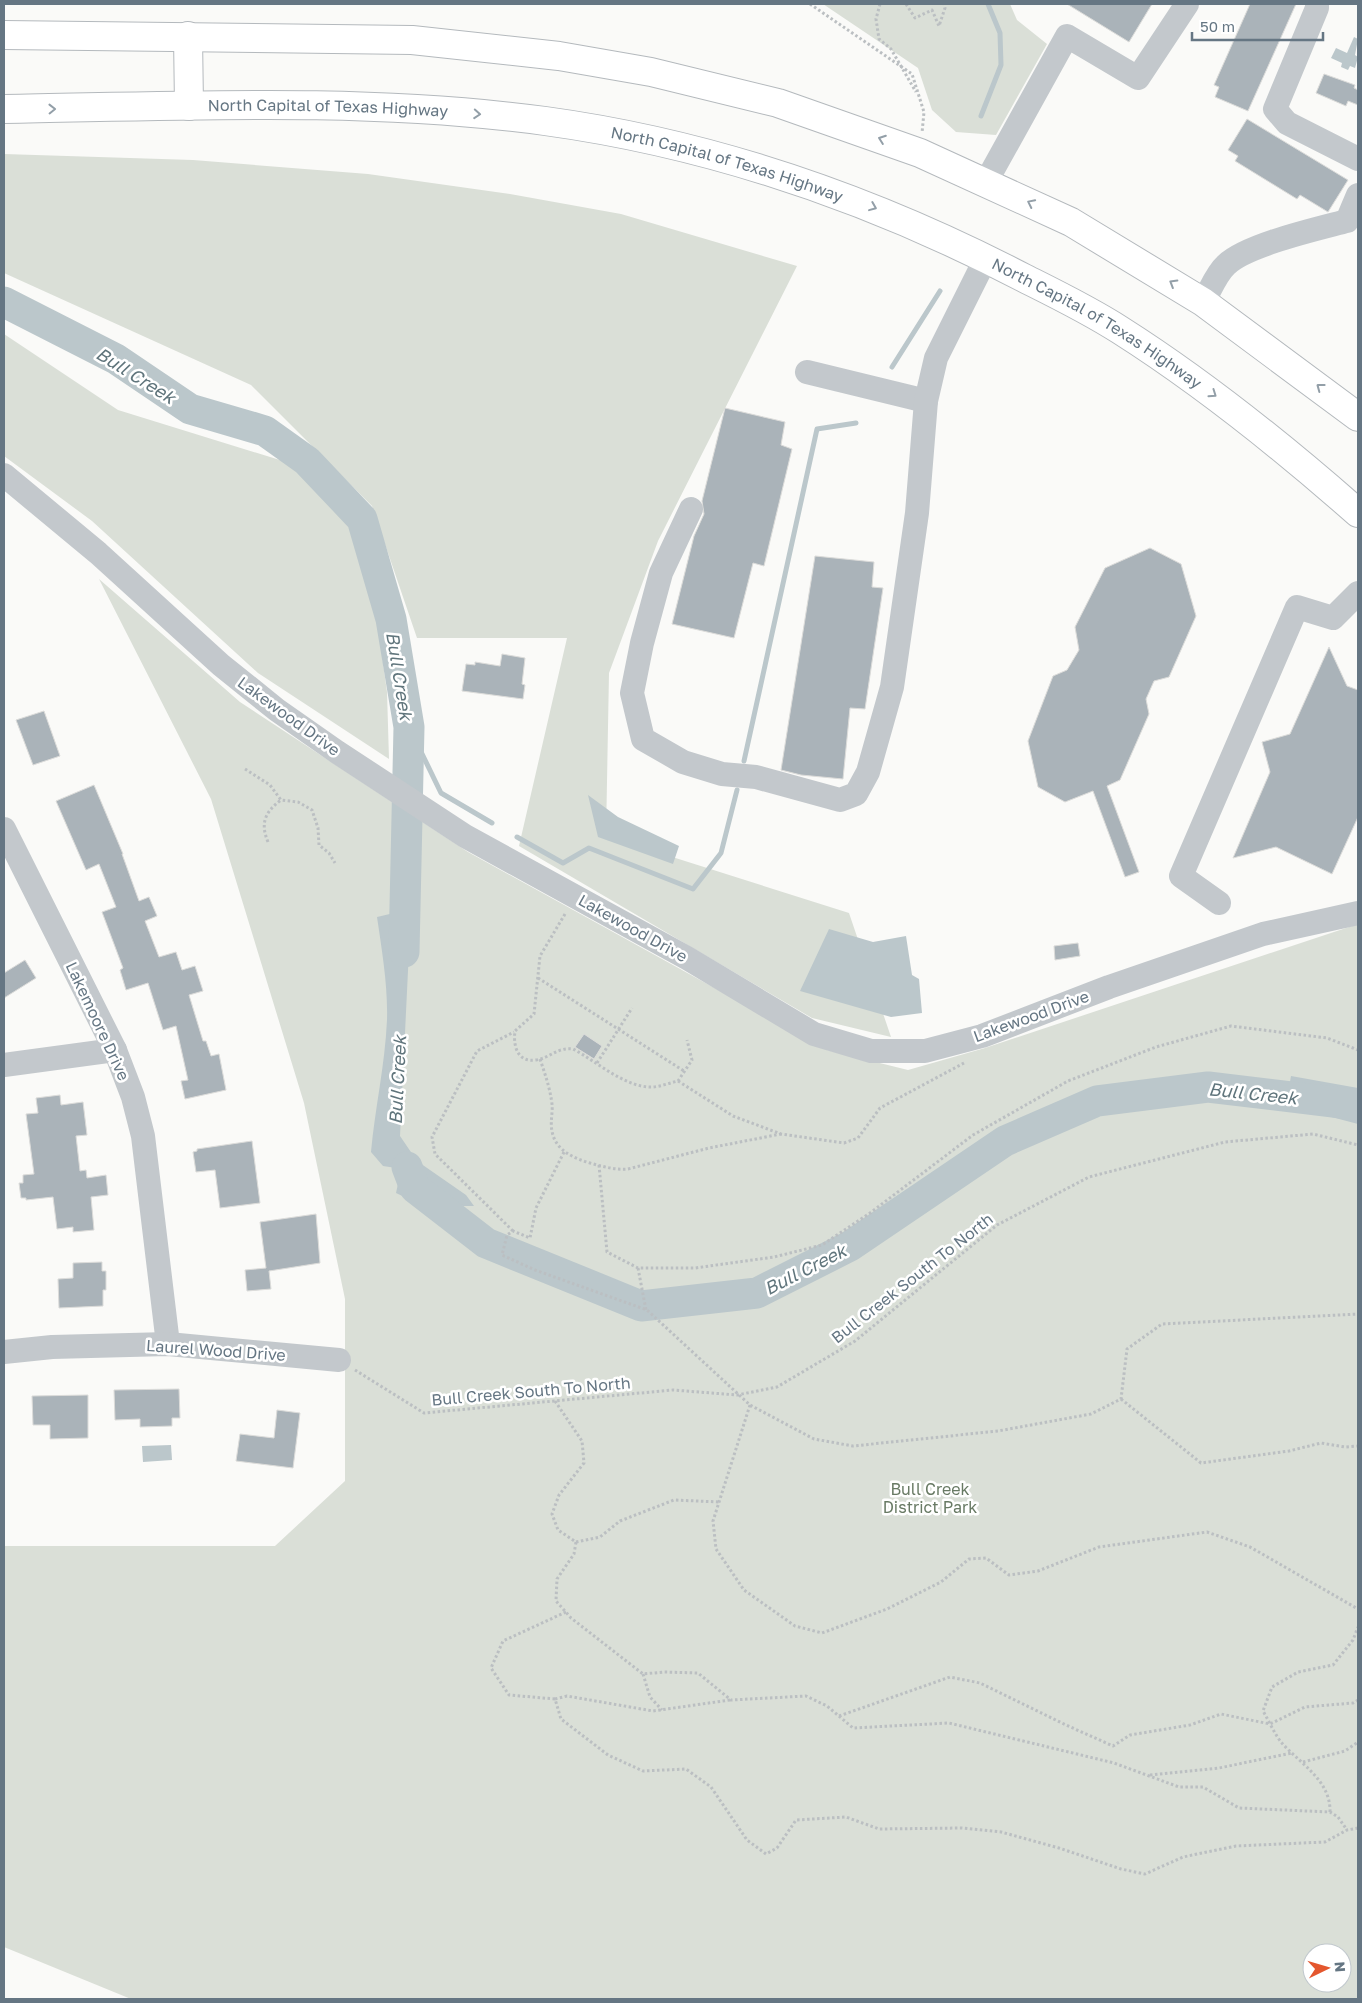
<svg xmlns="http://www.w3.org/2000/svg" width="1362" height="2003" font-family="'Golos Text',sans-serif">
<rect width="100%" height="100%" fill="#fafaf8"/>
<!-- green -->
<g fill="#dadfd7" fill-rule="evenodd">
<path d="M823,4H1010L1017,20L1047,44L996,135L956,132L932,110L918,68Z"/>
<path d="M4,154L193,160L368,174L510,194L621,214L797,266L658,541L609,673L606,836L849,913L891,1037L812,1018L519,846L567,638H417L372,506L251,385L4,273Z"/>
<path d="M4,334L118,410L296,465L365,531L387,692L389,759L258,673L92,521L4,456Z"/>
<path d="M99,579L240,702L468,852L827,1050L908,1070L985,1048L1358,924V1999H131L4,1947V1546H275L345,1481V1299L304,1103L211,799ZM1312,1953H1342V1983H1312Z"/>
</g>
<!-- water -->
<g fill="#bbc7cb">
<path d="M1354,37L1358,39L1355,55L1358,57L1355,68L1350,66L1348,70L1341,67L1342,63L1331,58L1336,48L1347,53Z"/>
<path d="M588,795L618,817L679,846L673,864L598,837Z"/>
<path d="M411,909L400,1136L417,1161L466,1195L474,1206H463L447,1199L413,1201L396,1193L399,1179L396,1168L383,1166L371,1152C375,1108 385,1065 387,1020C388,986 382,951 377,917Z"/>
<path d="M829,929L873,942L906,936L912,975L919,979L922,1013L891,1017L800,991Z"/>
<path d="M1291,1076L1358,1088V1124L1286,1105Z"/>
<path d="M171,1445L172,1460L143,1462L142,1446Z"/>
</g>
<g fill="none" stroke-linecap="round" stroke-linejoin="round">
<!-- stream -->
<g stroke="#bbc7cb" stroke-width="5">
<path d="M981,116L1001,65L1000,33L988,4"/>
<path d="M892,367L940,291"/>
<path d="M409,727L441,793L492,823"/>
<path d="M744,761L817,429L856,423"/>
<path d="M517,837L563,863L589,848L693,889L721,853L737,790"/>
</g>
<!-- river -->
<g stroke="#bbc7cb" stroke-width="31">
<path d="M4,302L116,359L190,409L265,431L307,461L362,519L391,619L409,727L404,952"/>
<path d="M407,1167L415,1188L486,1243L641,1306L757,1293L850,1246L1005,1141L1097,1101L1208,1087L1358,1105"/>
</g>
</g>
<!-- building -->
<g fill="#aab3b9" stroke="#dcdcda">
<path d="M1067,4H1152L1129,42Z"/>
<path d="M1250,4H1296L1248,111L1215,97L1219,87L1214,85Z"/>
<path d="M1324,74L1355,85L1354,88L1358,90V105L1348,101L1346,106L1316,93Z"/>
<path d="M1247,119L1348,180L1328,212L1300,195L1297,199L1235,161L1238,156L1228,150Z"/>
<path d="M725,408L785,422L781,445L792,449L764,566L753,563L734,638L672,624L694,536L704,514L702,501Z"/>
<path d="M1150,548L1181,564L1196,616L1169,677L1154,681L1146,699L1149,714L1120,780L1107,786L1139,872L1125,877L1093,791L1065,802L1038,787L1028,741L1053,676L1067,670L1079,650L1075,627L1105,568Z"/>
<path d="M815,556L874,562L872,587L883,588L865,709L850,708L843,779L801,775L781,770Z"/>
<path d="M1329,647L1347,686L1358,690V817L1332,874L1276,847L1233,858L1270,772L1262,742L1290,734Z"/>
<path d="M502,654L525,658L522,684L525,685L523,699L462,691L466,664L475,665V662L500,666Z"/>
<path d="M44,711L60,756L33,765L16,720Z"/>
<path d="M94,785L123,854H122L139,901L149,897L157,916L145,921L159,957L176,952L182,970L195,966L203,991L189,995L203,1041H206L211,1056L219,1054L226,1090L185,1099L181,1081L188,1080L176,1026L163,1030L148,983L126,990L120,970L123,968L102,912L116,907L99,864L86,870L56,801Z"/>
<path d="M1078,943L1080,956L1055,960L1054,946Z"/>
<path d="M25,960L36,978L4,998V973Z"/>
<path d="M584,1034L602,1046L594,1059L575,1047Z"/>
<path d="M60,1095L61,1105L83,1102L87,1135L76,1136L80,1171L86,1170L87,1178L106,1175L108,1195L91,1197L94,1230L73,1232V1227L57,1229L53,1197L26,1200V1198H21L19,1183H23V1175L34,1174L26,1114L38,1113L36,1098Z"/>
<path d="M252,1141L260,1203L220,1208L215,1170L196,1172L193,1152L197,1151V1149Z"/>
<path d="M316,1214L320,1263L269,1271L271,1289L247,1291L245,1270L266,1268L260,1222Z"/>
<path d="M102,1262V1271H106V1290H103V1306L59,1308L58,1279L73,1278V1263Z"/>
<path d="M179,1389L180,1418H172V1426L140,1427V1419L115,1420L114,1390Z"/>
<path d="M88,1395V1438L50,1439V1425H33L32,1396Z"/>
<path d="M277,1410L300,1413L293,1468L236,1461L240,1434L274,1438Z"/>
</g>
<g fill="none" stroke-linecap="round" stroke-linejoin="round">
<!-- highway casing -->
<g stroke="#b4b9bd" stroke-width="30">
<g id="highway">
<path d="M4,35L412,40L559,56L651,72L778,103L920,153L1071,222L1203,302L1358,417"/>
<path d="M188,36L189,106"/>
<path id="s1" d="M4,109C184,106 366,97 545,121C713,144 874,200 1024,278C1056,294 1089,310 1120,330C1205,384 1283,447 1358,513"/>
</g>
</g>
<!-- path -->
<g stroke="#bbbfc2" stroke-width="3" stroke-dasharray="2.5 2.5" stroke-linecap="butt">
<path d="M810,4L912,74L924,112L922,133"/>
<path d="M880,4L876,19L879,39L891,49L916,92"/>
<path d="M906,4L915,18L932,10L939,26L945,8L944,4"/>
<path d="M245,769L270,785L281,800L298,802L312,810L318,828L319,845L329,853L335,863"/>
<path d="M268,842C260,823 265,812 281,800"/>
<path d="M565,914L540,956L534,1014L515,1031C513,1045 517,1063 536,1060C550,1058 557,1047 573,1049C596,1061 624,1087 651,1087C660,1087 669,1083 678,1081L692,1060L687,1040"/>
<path d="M538,978L684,1071"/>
<path d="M540,1059C545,1074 550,1088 552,1104C553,1112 550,1122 552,1131C555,1150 573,1158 590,1163C604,1167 615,1170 628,1169L709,1148L781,1134"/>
<path d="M597,1063L632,1008"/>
<path d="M678,1081L733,1116L781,1134L844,1143L858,1138L880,1108L964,1063"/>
<path d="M564,1152L536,1208L530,1238L513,1231L507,1235L502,1255L535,1270L647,1310L750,1405L814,1439L853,1446L998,1431L1091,1414L1121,1399L1127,1349L1162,1324L1358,1314"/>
<path d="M599,1165L607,1252L638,1268H695L774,1257L822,1245L870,1213L973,1135L1068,1081L1156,1047L1231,1026L1327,1038L1358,1050"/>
<path d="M513,1231L435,1154L432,1137L477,1051L514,1032"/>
<path d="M638,1268L646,1310"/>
<path d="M355,1370L424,1413L673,1390L737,1395L777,1387L855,1341L997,1225L1089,1177L1225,1142L1313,1134L1358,1145"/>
<path d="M1121,1399L1201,1463L1289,1451L1321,1443L1345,1447L1358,1446"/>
<path d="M555,1401L582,1441L584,1463L559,1495L552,1514L558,1530L576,1542L574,1554L557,1579L556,1601L571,1618L643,1674L664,1672L698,1673L731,1700L806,1696L827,1706L853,1728L949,1723L1114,1763L1179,1787H1203L1239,1808L1330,1812L1338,1817L1347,1830"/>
<path d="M750,1405L713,1521L716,1549L744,1590L795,1626L822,1633L887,1609L941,1582L969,1559L986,1558L1009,1575L1038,1571L1099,1547L1207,1532L1250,1547L1358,1609"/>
<path d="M576,1542L600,1537L620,1521L674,1500L720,1502"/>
<path d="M643,1674L650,1697L662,1710"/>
<path d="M555,1699L509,1695L491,1668L503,1641L566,1612"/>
<path d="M730,1700L653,1711L567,1696L555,1699L561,1719L608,1755L643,1771L686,1769L711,1787L747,1840L766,1854L777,1848L796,1820L846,1817L879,1829L962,1828L1001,1832L1059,1848L1121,1869L1145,1874L1183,1857L1236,1846L1325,1842L1347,1830L1358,1828"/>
<path d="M839,1716L950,1677L980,1683L1066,1725L1113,1746L1130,1735L1190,1725L1221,1714L1270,1724L1305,1707L1353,1703L1358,1700"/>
<path d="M1303,1762L1345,1751L1358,1742"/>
<path d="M1150,1775L1219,1768L1292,1753"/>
<path d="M1330,1812C1331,1780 1299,1763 1281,1742C1274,1733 1269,1721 1263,1711L1272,1687L1298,1672L1333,1665L1353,1640L1358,1627"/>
</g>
<!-- minor -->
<g stroke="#c3c8cc" stroke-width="24">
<path d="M1317,4V8L1275,109L1287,123L1358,159"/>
<path d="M986,182L1067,36L1138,78L1187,4"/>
<path d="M1203,302C1210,291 1216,274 1226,265C1246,245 1317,229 1347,221L1358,195"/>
<path d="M807,372L926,401"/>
<path d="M4,475L98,553L221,665L277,710L337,752L465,836L687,958L814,1034L871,1051H925L982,1036L1109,987L1263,934L1358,913"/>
<path d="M691,509L661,573L642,643L632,693L643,739L683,762L722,774L756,777L840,800L856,794L868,772L892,687L917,513L926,401L936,358L986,258"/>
<path d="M4,829L115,1050L133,1097L143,1136L168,1344"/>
<path d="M1219,903L1181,876L1297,607L1333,618L1358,593"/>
<path d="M4,1065L115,1050"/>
<path d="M4,1352L52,1347L168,1344L339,1360"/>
</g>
<!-- highway -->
<use href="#highway" stroke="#fff" stroke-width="28"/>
</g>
<!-- one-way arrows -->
<defs><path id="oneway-chevron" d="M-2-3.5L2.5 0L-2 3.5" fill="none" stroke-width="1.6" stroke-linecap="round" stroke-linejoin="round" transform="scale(1.25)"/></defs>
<g stroke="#939fa8">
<use href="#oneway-chevron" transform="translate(52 109) rotate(-1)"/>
<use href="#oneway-chevron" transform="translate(477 114) rotate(4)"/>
<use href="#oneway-chevron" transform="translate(882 139) rotate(-160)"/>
<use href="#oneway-chevron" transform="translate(1031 203) rotate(-154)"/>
<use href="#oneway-chevron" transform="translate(873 207) rotate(22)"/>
<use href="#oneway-chevron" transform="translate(1173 283) rotate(-149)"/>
<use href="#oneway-chevron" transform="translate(1320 387) rotate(-143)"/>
<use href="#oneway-chevron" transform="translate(1213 394) rotate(35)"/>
</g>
<g text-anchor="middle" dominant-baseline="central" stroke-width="5" stroke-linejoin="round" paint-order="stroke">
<!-- street labels -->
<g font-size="16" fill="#657683" stroke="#fff">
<text stroke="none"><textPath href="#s1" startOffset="324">North Capital of Texas Highway</textPath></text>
<text stroke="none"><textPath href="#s1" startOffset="729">North Capital of Texas Highway</textPath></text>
<text stroke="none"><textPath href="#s1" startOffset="1134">North Capital of Texas Highway</textPath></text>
<text transform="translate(289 716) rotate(36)">Lakewood Drive</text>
<text transform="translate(633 928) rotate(29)">Lakewood Drive</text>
<text transform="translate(1031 1016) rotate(-20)">Lakewood Drive</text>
<text transform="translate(98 1021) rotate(65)">Lakemoore Drive</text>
<text transform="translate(912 1278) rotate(-38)">Bull Creek South To North</text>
<text transform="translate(216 1350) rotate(4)">Laurel Wood Drive</text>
<text transform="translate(531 1391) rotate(-5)">Bull Creek South To North</text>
</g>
<!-- park labels -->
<g font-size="16" fill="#687a64" stroke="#fff">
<text x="930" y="1489">Bull Creek<tspan x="930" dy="18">District Park</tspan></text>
</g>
<!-- water labels -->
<g font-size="18" font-style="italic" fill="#60757c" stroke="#fff">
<text transform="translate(136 375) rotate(32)">Bull Creek</text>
<text transform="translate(400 676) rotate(81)">Bull Creek</text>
<text transform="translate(397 1080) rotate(-87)">Bull Creek</text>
<text transform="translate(1253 1093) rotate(6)">Bull Creek</text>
<text transform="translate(805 1269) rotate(-27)">Bull Creek</text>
</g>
</g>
<!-- border -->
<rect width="1362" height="2003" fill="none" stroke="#657683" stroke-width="10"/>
<!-- north arrow -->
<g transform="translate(1327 1968) rotate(85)"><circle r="24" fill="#ffffff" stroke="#c1c8cd"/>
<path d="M0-4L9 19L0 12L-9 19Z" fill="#e4572e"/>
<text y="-8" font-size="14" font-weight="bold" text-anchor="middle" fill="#657683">N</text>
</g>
<!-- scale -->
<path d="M1192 32v8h131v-8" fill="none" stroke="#657683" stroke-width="2.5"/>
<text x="1200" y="32" font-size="15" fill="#657683" stroke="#ffffff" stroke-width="4" paint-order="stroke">50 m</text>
</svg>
